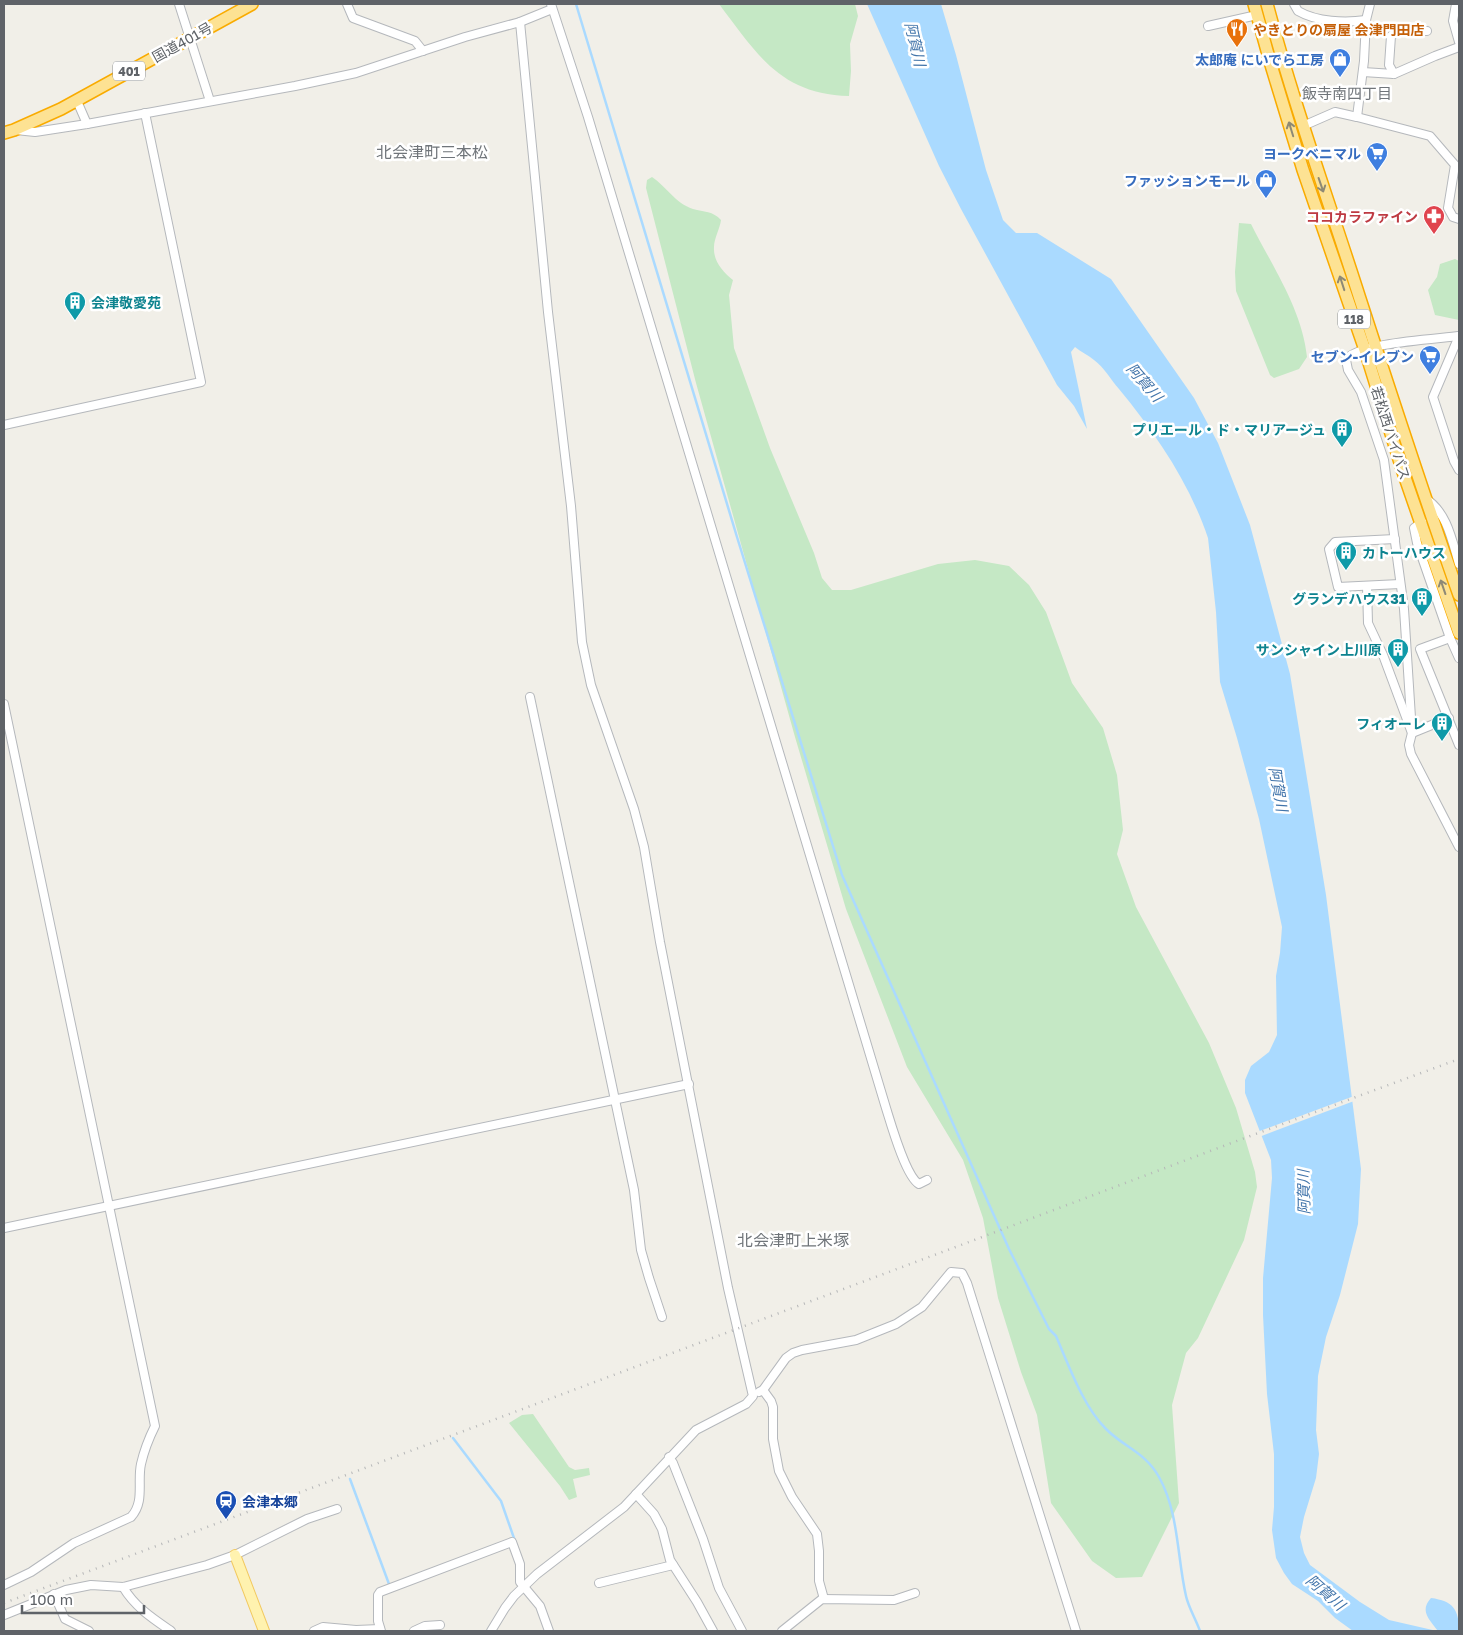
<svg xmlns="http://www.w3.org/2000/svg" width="1463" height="1635" font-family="'Golos Text','Noto Sans JP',sans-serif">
<rect width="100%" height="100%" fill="#f1efe8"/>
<!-- green -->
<g fill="#c5e8c5">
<path d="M719,4H855L858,16L850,44L851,71L849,96C780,94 757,54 719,4Z"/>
<path d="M652,177C667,187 675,203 693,209C704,212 713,211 721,220C720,228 714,239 714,247C713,261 723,272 733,280L729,295L734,348L770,448L814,553L822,578L832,590H851L938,564L975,560L1009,566L1029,585L1046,612L1072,683L1103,728L1117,775L1123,830L1117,854L1136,907L1209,1043L1236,1108L1255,1172L1257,1187L1244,1240L1198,1338L1186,1353L1172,1405L1179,1503L1142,1577L1116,1578L1092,1561L1051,1503L1037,1415L1021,1372L998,1298L983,1218L963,1160L907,1067L846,909L795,737L696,383L646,188L647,180Z"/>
<path d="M1239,223L1251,224C1272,266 1302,309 1307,357L1299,369L1274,378L1270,375L1236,291L1235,272Z"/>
<path d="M1455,259L1459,261V320L1435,315L1428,290L1437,277L1440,264Z"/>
<path d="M533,1414L569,1467L575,1470L589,1468L590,1475L573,1479L577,1497L569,1500L560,1486L509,1423L522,1415Z"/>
</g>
<!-- water -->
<g fill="#aadaff">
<path d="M867,4H941L956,55L986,170L1003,220L1016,233H1037L1111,279L1194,398L1218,443L1250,525L1290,674L1326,895L1361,1169L1358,1224L1340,1295L1326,1337L1318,1376L1316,1430L1319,1454L1316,1478L1304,1517L1300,1537L1304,1553L1310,1565L1360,1602L1389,1620L1437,1631H1353L1335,1618L1318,1601L1292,1584L1284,1573L1276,1558L1272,1530L1274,1507V1454L1267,1394L1263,1315V1278L1272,1178L1271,1160L1245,1093V1080L1251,1066L1269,1052L1277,1035L1276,976L1280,953L1282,927L1259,819L1237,738L1220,682L1216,612L1208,538C1189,482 1156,434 1119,389C1111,380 1104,367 1094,360C1088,355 1081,352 1075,347L1071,352L1087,429L1074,406L1057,385L961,209L939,166Z"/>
<path d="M1431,1598C1453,1601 1459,1609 1459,1631H1438C1430,1620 1419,1611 1431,1598Z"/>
</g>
<!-- pier -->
<path fill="#f1efe8" d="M1354,1096V1101L1259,1137L1257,1132Z"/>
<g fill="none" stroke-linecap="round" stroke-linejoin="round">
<!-- stream -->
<g stroke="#aadaff" stroke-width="2.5">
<path d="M576,4L737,537L842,875L1009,1249L1049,1329L1056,1336C1069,1366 1083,1406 1106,1429C1125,1448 1145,1452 1159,1477C1179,1513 1177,1557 1186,1596C1188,1606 1196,1620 1200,1631"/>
<path d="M453,1438L501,1501L515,1541"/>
<path d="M350,1479L389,1584"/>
</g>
<!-- minor casing -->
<g stroke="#b5b8bc" stroke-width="10">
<g id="minor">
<path d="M179,4L210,101"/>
<path d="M347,4L353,18L415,41L423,51"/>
<path d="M551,4L588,117L886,1108C891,1124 906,1177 919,1184L927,1180"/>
<path d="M1294,4L1298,11C1317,22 1345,23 1366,20"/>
<path d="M1456,4L1453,21L1459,42"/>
<path d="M520,22L552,9"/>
<path d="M1208,26L1257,15"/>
<path d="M1363,72L1394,74L1435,56L1459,47"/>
<path d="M1394,74L1389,65L1391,36L1398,31H1427"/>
<path d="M77,101L87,124"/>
<path d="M1357,117L1364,61L1366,20L1370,4"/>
<path d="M1303,126L1335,112L1357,117L1430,136L1455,165L1448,208L1453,217L1459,219"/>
<path d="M16,130L35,132L87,124L295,86L356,73L465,37L520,22L548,312L571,506L582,642L591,685L634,809L644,847L660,942L728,1288L753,1396L746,1404L696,1430L624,1507L537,1574L514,1596L505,1608L491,1631"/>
<path d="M1459,336C1438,339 1355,343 1346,360L1348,370L1361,392L1384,460L1404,609L1412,733L1409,745L1411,754L1459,847"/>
<path d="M1459,336L1433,397L1454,461L1459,470"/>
<path d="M4,425L201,382L145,113"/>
<path d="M1425,498C1447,512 1452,540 1459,564"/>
<path d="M1422,522L1414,528L1417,543L1450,638L1459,658"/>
<path d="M1395,539L1335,542L1329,549L1338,587L1400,584"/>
<path d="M1367,586L1368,623L1383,655L1412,733L1449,718"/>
<path d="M1450,638L1420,649L1459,745"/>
<path d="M530,697L634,1190L641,1250L649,1278L662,1317"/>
<path d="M4,704L155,1426C149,1438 144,1451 141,1464C137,1482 145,1502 131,1517L74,1543L31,1572L4,1585"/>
<path d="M4,1228L689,1084"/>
<path d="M763,1390L786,1358L793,1353L802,1350L856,1340L896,1324L922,1307L951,1272L962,1273L967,1283L1076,1631"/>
<path d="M759,1392L763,1390L771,1401L773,1407V1439L779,1471L792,1497L817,1534L819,1551V1581L824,1599"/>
<path d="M669,1457L673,1463L703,1539L719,1588L742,1631"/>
<path d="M636,1494L654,1514L662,1529L670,1560L697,1602L713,1631"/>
<path d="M599,1583L673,1565"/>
<path d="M123,1587C135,1607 152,1618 171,1631"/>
<path d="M54,1594L65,1619L89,1631"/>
<path d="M4,1615L66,1590L91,1585L123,1587L207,1565L235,1555L307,1519L337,1509"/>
<path d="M314,1631L323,1627L356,1630L380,1629"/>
<path d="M381,1631L378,1621V1595L380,1592L512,1542L520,1564V1582L540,1606L549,1631"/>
<path d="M414,1631L425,1626L440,1625"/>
<path d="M782,1631L822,1599L894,1600L915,1593"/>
</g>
</g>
<!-- major casing -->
<g stroke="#f2c960" stroke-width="12">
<path id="major" d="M235,1555L264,1631"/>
</g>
<!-- highway casing -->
<g stroke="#f9ab00" stroke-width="14">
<g id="highway">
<path d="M1254,4L1271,65L1303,170L1365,350L1402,469L1459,633"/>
<path d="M1267,4C1291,94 1322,182 1351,271C1386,379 1421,488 1459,595"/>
<path d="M4,133L14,130L61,109L252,4"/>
</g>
</g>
<!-- minor -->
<use href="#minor" stroke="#fff" stroke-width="8"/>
<!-- major -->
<use href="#major" stroke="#fff2af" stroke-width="10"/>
<!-- highway -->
<use href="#highway" stroke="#fde293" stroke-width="11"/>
<!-- rail -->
<path stroke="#b6b7b8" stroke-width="2.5" stroke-dasharray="1 6" stroke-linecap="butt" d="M4,1603L961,1245L1234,1142L1459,1059"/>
</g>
<!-- one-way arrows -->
<defs><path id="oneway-shaft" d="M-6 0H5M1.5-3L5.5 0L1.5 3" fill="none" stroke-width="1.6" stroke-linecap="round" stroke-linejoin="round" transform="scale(1.25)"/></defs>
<g stroke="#8e8975">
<use href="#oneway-shaft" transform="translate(1291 129) rotate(-107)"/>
<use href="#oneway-shaft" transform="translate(1321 185) rotate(71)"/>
<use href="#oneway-shaft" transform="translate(1342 283) rotate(-108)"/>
<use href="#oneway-shaft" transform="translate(1443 587) rotate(-109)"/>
</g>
<!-- icons -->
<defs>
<g id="restaurant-pin" transform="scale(1.125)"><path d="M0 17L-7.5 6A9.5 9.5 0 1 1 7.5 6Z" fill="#e8710a" stroke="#fff"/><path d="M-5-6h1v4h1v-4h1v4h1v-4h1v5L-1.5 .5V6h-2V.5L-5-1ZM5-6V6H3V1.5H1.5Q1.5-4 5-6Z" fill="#fff"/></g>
<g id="shop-pin" transform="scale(1.125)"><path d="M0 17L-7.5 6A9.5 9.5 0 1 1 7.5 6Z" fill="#3f7fe0" stroke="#fff"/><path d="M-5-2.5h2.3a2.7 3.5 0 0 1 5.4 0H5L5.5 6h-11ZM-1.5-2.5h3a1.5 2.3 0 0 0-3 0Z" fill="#fff"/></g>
<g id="supermarket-pin" transform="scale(1.125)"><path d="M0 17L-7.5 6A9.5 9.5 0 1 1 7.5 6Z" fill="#3f7fe0" stroke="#fff"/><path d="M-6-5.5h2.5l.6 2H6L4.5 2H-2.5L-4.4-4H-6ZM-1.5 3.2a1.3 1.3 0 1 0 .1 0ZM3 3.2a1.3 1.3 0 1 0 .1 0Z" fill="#fff"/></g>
<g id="pharmacy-pin" transform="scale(1.125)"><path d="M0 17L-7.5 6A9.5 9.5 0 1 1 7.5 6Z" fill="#e0444e" stroke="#fff"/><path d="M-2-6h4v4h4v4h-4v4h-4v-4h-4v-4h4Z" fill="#fff"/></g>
<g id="building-pin" transform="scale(1.125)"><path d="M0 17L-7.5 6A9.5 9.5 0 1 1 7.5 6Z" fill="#0f9aa8" stroke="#fff"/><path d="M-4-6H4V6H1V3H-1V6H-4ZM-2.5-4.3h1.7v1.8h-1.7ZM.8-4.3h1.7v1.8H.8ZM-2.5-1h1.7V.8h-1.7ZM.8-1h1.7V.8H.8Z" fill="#fff"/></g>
<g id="station-pin" transform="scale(1.125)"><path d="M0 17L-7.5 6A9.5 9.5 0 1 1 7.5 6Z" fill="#1a4fb4" stroke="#fff"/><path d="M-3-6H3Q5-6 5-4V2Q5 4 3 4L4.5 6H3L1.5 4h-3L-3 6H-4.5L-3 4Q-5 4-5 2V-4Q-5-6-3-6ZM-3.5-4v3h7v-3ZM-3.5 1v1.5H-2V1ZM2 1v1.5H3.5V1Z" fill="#fff"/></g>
</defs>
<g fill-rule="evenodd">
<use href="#restaurant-pin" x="1237" y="29"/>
<use href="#shop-pin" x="1340" y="59"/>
<use href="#supermarket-pin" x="1377" y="153"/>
<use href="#shop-pin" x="1266" y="180"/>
<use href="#pharmacy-pin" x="1434" y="216"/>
<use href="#building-pin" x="75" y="302"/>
<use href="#supermarket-pin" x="1430" y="356"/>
<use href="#building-pin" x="1342" y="429"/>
<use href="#building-pin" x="1346" y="552"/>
<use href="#building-pin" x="1422" y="598"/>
<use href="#building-pin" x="1398" y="649"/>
<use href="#building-pin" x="1442" y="723"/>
<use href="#station-pin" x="226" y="1501"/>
</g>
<g text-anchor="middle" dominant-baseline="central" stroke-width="5" stroke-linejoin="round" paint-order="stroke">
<!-- shield labels -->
<g fill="#fff" stroke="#8f9295" stroke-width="1">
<rect x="113" y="61.5" width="32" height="19" rx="4"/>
<rect x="1338" y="309.5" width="32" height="19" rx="4"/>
</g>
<g font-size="12" font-weight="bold" fill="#5f6368">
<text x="129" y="71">401</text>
<text x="1354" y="319">118</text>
</g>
<!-- food labels -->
<g font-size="14" font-weight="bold" fill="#c56008" stroke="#fff" text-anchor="start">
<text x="1253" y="29">やきとりの扇屋 会津門田店</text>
</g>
<!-- street labels -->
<g font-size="14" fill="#5f6368" stroke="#fff">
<text transform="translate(182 42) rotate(-29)">国道401号</text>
<text transform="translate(1391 433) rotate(72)">若松西バイパス</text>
</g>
<!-- shop labels -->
<g font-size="14" font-weight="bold" fill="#366cbe" stroke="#fff" text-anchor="end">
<text x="1324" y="59">太郎庵 にいでら工房</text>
<text x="1361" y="153">ヨークベニマル</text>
<text x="1250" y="180">ファッションモール</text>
<text x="1414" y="356">セブン-イレブン</text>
</g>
<!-- health labels -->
<g font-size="14" font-weight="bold" fill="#be3a42" stroke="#fff" text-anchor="end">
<text x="1418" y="216">ココカラファイン</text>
</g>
<!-- culture labels -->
<g font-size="14" font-weight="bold" fill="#0d838f" stroke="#fff" text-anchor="end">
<text x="91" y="302" text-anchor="start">会津敬愛苑</text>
<text x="1326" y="429">プリエール・ド・マリアージュ</text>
<text x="1362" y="552" text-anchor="start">カトーハウス</text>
<text x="1406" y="598">グランデハウス31</text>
<text x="1382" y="649">サンシャイン上川原</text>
<text x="1426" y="723">フィオーレ</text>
</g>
<!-- transit labels -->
<g font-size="14" font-weight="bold" fill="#164399" stroke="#fff" text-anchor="start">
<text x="242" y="1501">会津本郷</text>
</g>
<!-- water labels -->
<g font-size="15" font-style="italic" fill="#4174aa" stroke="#fff">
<text transform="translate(916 44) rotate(77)">阿賀川</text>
<text transform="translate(1145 382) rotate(49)">阿賀川</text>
<text transform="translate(1279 789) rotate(80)">阿賀川</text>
<text transform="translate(1303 1192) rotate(-91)">阿賀川</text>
<text transform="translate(1326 1592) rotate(41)">阿賀川</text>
</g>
<!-- neighbourhood labels -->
<g font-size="15" fill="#70757a" stroke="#fff">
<text x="1347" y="93">飯寺南四丁目</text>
</g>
<!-- quarter labels -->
<g font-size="16" fill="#70757a" stroke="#fff">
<text x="432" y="152">北会津町三本松</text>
<text x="793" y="1240">北会津町上米塚</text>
</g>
</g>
<!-- border -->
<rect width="1463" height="1635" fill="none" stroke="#5f6368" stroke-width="10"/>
<!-- scale -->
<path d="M22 1605v8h122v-8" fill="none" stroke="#5f6368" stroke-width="2.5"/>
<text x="30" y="1605" font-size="15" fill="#5f6368" stroke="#ffffff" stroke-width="4" paint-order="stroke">100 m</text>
</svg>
